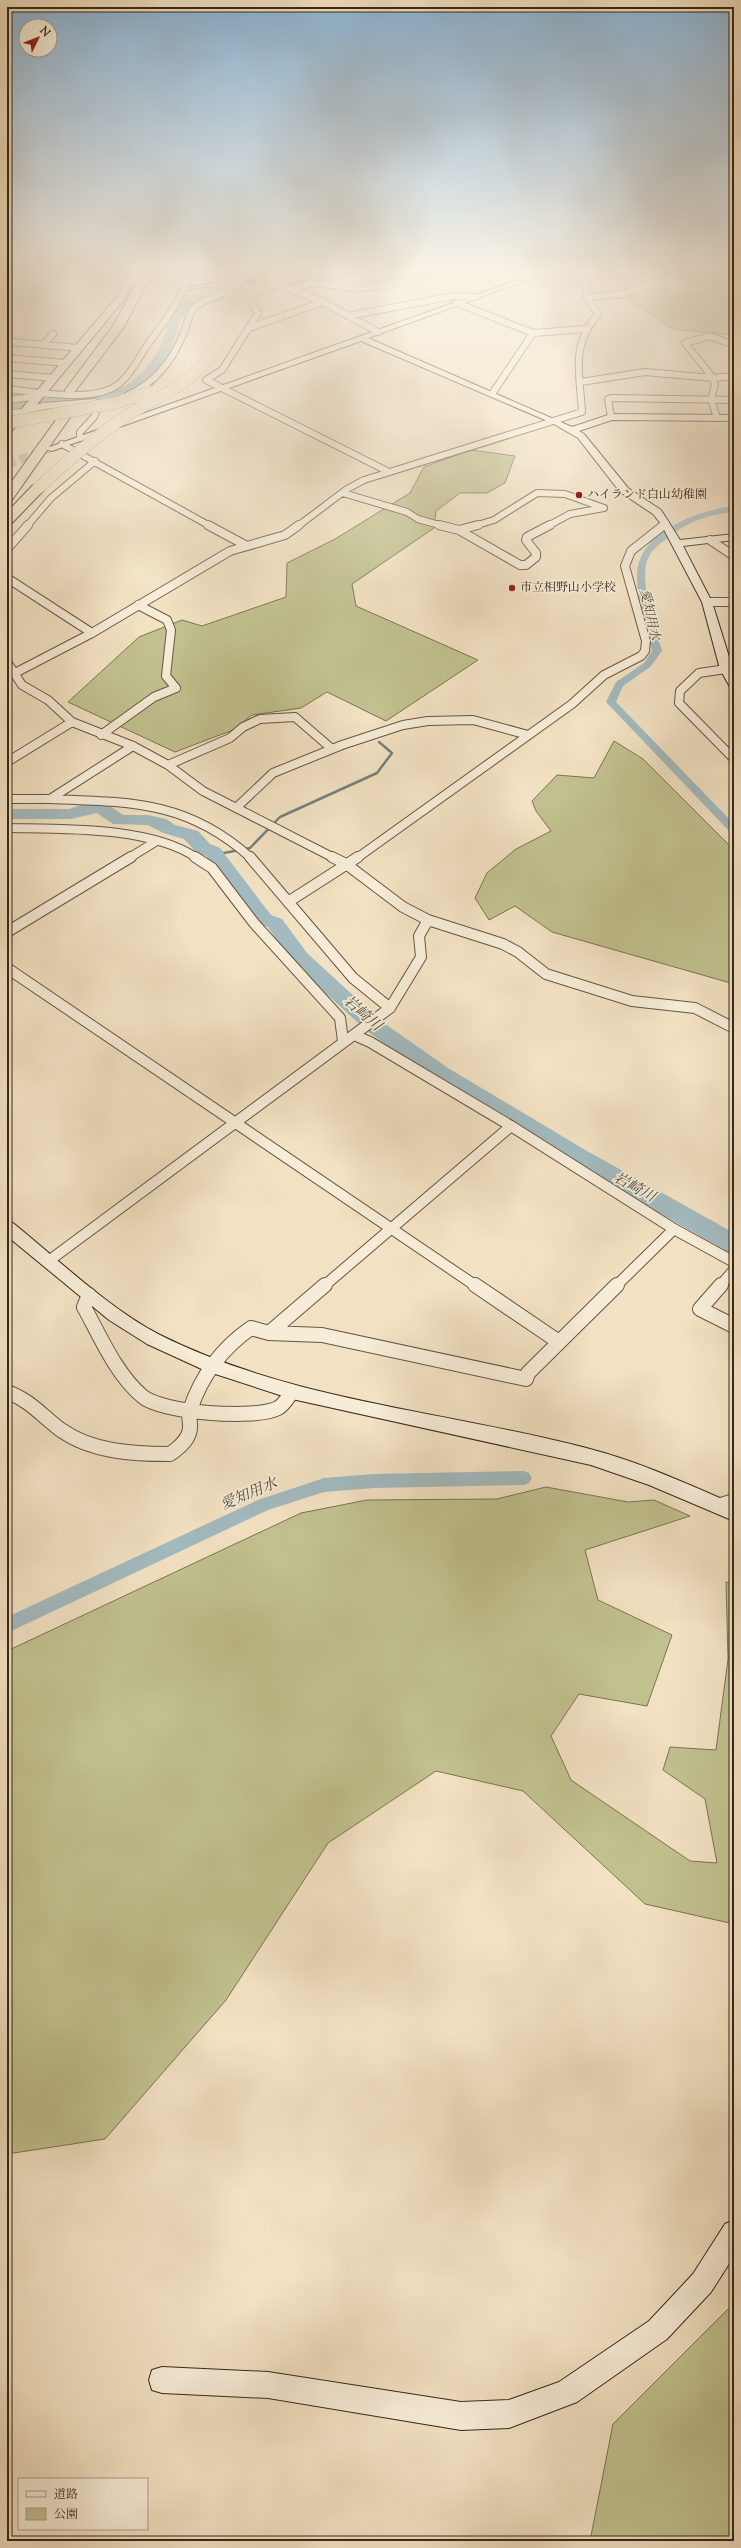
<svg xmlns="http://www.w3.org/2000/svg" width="741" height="2548" font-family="'Sorts Mill Goudy','Noto Serif JP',serif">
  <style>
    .green { fill: #c1c18f; stroke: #7b7454 }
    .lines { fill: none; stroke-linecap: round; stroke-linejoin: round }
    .stream-far2 { stroke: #76807d; stroke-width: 2 }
    .stream-far1 { stroke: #76807d; stroke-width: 2.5 }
    .stream { stroke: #76807d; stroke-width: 3.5 }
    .canal { fill: #a2babf; fill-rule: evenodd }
    .river { fill: #a2babf; fill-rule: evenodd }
    .secondary-tunnel { stroke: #ccbca0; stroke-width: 9; stroke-dasharray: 9 4.5; stroke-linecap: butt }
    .street-far3-casing { stroke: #645644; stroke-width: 8 }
    .street-far2-casing { stroke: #645644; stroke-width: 10 }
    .street-far1-casing { stroke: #645644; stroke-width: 12 }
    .street-casing { stroke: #645644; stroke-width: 16 }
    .secondary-casing { stroke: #35281a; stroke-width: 2 }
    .highway-casing { stroke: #35281a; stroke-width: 2 }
    .street-far3 { stroke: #f7ecd7; stroke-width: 6 }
    .street-far2 { stroke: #f7ecd7; stroke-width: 8 }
    .street-far1 { stroke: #f7ecd7; stroke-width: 10 }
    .street { stroke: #f7ecd7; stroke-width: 14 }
    .secondary { fill: #f7ecd7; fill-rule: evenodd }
    .highway { fill: #f2e1c2; fill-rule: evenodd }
    .highway-bridge-casing { stroke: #35281a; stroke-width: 12; stroke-linecap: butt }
    .highway-bridge { stroke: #f2e1c2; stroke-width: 12 }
    .poi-dot { fill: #8f2418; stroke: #f7ecd7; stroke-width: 1.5 }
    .labels { text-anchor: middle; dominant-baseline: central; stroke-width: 3.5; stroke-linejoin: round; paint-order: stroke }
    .far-poi-label { font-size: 12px; fill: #35281a; stroke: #f7ecd7; text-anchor: start }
    .far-water-label { font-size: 13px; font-style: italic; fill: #504c43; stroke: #f7ecd7 }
    .water-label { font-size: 15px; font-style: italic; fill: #504c43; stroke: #f7ecd7 }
  </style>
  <rect width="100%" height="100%" fill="#f2e1c2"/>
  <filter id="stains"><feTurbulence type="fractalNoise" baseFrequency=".005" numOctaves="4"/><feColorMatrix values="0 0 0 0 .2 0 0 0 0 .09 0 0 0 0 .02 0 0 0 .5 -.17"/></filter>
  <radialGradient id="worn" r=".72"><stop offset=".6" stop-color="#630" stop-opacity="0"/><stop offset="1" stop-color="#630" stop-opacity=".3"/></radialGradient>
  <path class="green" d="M 651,289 L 715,293 L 734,304 L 734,335 L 673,329 L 626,299 Z
    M 471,450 L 515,456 L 505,483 L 487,493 L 460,493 L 436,511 L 434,528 L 352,584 L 356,606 L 478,660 L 386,721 L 327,692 L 301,708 L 252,715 L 233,730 L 175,752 L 68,702 L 139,637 L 182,620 L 202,626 L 286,597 L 287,563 L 335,539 L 410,493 L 424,467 Z
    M 614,741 L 643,759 L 734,850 L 734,984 L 552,932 L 515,906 L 489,920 L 475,898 L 487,873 L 516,849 L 551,831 L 536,811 L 532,801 L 557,775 L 594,778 Z
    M 546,1487 L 628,1502 L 654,1500 L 690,1516 L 585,1550 L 598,1600 L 672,1635 L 647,1706 L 579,1694 L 551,1736 L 571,1780 L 690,1861 L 717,1863 L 705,1799 L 663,1770 L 670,1747 L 716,1750 L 728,1659 L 726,1582 L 734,1583 L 734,1924 L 645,1904 L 523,1791 L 436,1771 L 328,1843 L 226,2000 L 105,2139 L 7,2154 L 7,1651 L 301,1513 L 367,1500 L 497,1499 Z
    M 734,2303 L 734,2541 L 590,2541 L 613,2424 Z"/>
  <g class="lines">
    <path class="stream-far2" d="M 283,285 L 387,268
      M 203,304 L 227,298
      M 148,389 L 163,372"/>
    <path class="stream-far1" d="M 213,852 L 224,853 L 250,848 L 280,817 L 377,773 L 392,753 L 379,742"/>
    <path class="stream" d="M 732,1243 L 734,1243"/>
    <path class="canal" d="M 734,506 L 734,512 C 710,514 691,520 672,535 C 665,540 656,546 651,553 C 635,575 656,627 662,651 L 650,667 L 623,686 L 616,702 L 734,824 L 734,833 L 730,832 L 606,702 L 616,682 L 644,663 L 652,651 C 647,626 637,601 637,576 C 637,532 699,510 734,506 Z
      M 524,1471 L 529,1473 L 532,1478 L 529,1483 L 524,1485 L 374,1488 L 324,1492 L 268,1510 L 7,1633 L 7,1617 L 258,1500 L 324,1478 L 374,1474 Z"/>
    <path class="river" d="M 330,268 L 356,268 L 350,271 C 308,278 227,281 194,305 C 174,319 179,338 166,357 C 159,369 150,381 138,389 C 113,405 39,406 7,409 L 7,401 C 36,398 104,397 127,385 C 140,377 152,362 159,349 C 170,329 164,315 186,300 C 219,278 291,273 330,268 Z
      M 87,803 L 107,804 L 123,815 L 148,815 L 166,819 L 175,825 L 198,831 L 210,844 L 220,848 L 271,915 L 282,919 L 307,953 L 381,1021 L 448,1068 L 587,1151 L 734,1233 L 734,1257 L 726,1254 L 723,1249 L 571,1163 L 432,1078 L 367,1031 L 293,963 L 268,927 L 257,923 L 206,856 L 196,852 L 184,839 L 163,833 L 148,825 L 113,824 L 97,813 L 71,819 L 7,819 L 7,809 L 69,809 Z"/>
    <path class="secondary-tunnel" d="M 7,464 L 49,449"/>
    <g class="street-far3-casing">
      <path id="street-far3" d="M 613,268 L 656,282
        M 724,268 L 734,273
        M 268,275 L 275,283 L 273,287 L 252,295 L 250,301 L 258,313 L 222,370 L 206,380 L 389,472
        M 275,283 L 323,302 L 378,332
        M 292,290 L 313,283 L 354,288 L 385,286 L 452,268
        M 587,297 L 624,294 L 656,282 L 710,268
        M 457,303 L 533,333 L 585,329
        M 347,316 L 454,296 L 476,297
        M 249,328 L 323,302
        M 43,345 L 53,334
        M 734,345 L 710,336 L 685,343 L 713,378 L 734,376
        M 7,348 L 12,342 L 78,348
        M 7,358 L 66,363
        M 7,374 L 54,378
        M 581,382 L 645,372 L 713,378 L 715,385 L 711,399 L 717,418
        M 7,389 C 36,392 96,404 120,383 C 132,373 139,357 148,344 C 166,320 183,297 192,268
        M 492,394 L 533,333
        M 128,395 C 155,383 173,360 184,332 C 187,326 188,315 193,309 C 206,295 248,286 267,281
        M 7,400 L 33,397
        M 27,410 L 44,406 L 95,402 L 98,408 L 94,417 L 80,432 L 80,438
        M 7,413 L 26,412
        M 611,417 L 608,399 L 611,398 L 734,400
        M 62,444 L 210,526
        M 343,493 L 407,512 L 418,519 L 443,526
        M 27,526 L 51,498 L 95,461
        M 298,526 L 347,489 L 364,480 L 582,412 C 580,373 570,346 598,314 L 587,297 L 585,280 L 569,268
        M 474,526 L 494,520 L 537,493 L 565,494 L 604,508
        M 548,526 L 570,514 L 604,508
        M 663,526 L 666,523"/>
    </g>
    <g class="street-far2-casing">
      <path id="street-far2" d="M 208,525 L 245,545
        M 439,525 L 459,530 L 520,565 L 526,565 L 536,557 L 536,553 L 526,540 L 527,537 L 550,525
        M 459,530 L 478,525
        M 710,540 L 734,556
        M 7,549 L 28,525
        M 7,578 L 92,633
        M 707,602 L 734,602
        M 7,662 L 22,685 L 48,700 L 72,722 L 133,746 L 168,765 L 203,791 L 334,858
        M 726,669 L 699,673 L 680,691 L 679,703 L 734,759
        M 15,673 L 92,633 L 230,551 L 285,535 L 299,525
        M 101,735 L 154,697 L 176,688 L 166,676 L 171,630 L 167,620 L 138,605
        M 7,762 L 72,722
        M 168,765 L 230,738 L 243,727 L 260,719 L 295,717 L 332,749
        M 7,799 L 50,799 L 133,746
        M 50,799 C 131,802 188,801 251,858
        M 236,808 L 273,773 L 342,745 L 403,725 L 428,721 L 473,720 L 528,735
        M 7,828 C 62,829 150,826 197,858
        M 129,858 L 155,842
        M 357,858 L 572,704 L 604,675 L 641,656 L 645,651 L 646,641 L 625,566 L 631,551 L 664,525"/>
    </g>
    <g class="street-far1-casing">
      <path id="street-far1" d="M 195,857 L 212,868 L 254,923 L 340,1018 L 343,1041
        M 250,857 L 353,978 L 390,1008
        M 332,857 L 346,864 L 403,907 L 428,920 L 503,944 L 518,952 L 546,974 L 632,1001 L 695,1008 L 734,1028
        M 288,902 L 358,857
        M 7,932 L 131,857
        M 7,968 L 476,1286
        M 354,1035 L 370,1042 L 511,1126 L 674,1229 L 734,1262
        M 50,1260 L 390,1008 L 421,957 L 419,936 L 428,920
        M 324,1286 L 511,1126
        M 616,1286 L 674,1229
        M 720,1286 L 734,1270"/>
    </g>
    <g class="street-casing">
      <path id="street" d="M 475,1285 L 559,1342
        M 721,1285 L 700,1309 L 734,1326
        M 89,1295 L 84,1307 C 100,1336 116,1374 142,1396 C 161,1413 256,1420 278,1408 C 284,1405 288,1397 292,1392
        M 269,1333 L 325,1285
        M 7,1392 C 30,1400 42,1416 61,1430 C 92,1452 133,1454 170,1454 C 180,1447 191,1438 190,1425 C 190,1420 188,1415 190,1410 C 201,1377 222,1348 251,1328 L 269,1333 L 322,1335 L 526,1379 L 528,1373 L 617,1285
        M 718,1506 L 734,1501"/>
    </g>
    <g class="secondary-casing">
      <path id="secondary" d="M 133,268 L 141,268 L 123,301 L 29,414 L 7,435 L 7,426 L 116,298 Z
        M 304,268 L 320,268 L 183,291 L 179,289 Z
        M 551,268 L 561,268 L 368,338 L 572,427 L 611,414 L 734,415 L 734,421 L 612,420 L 579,431 L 584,434 L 628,488 L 661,510 L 680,540 L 734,534 L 734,540 L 683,546 L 712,602 L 734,673 L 734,689 L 730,687 L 720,669 L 702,602 L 661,524 L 653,514 L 620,492 L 578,438 L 552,423 L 361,341 L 52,451 L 44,449 Z
        M 7,1221 L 13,1223 C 59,1260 108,1308 160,1335 C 294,1402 447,1411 590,1449 C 640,1462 687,1484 734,1504 L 734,1521 L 649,1485 L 591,1465 L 292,1399 L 206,1371 L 147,1344 L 109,1320 L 7,1236 Z
        M 734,2220 L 734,2256 L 711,2292 L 667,2339 L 577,2402 L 509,2428 L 461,2430 L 268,2398 L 162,2393 L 152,2390 L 149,2380 L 152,2370 L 162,2367 L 268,2372 L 461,2402 L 509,2400 L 559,2382 L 649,2321 L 693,2274 L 725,2224 Z"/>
    </g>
    <g class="highway-casing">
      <path id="highway" d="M 145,268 L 155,268 L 124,327 L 73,394 L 65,394 L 65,390 L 113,326 Z
        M 65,412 L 71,416 L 12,500 L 7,501 L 7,488 L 61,413 Z
        M 38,484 L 44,488 L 43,491 L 12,523 L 7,524 L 7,512 L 33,485 Z"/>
    </g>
    <use href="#street-far3" class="street-far3"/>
    <use href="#street-far2" class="street-far2"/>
    <use href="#street-far1" class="street-far1"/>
    <use href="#street" class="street"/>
    <use href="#secondary" class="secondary"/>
    <use href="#highway" class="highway"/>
    <g class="highway-bridge-casing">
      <path id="highway-bridge" d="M 224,310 L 236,287 L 242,268
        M 7,423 L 115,403 L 150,392
        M 38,488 C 65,463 92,439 123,418 C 148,401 178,391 199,369 C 233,333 236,293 284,268"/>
    </g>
    <use href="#highway-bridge" class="highway-bridge"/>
  </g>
  <linearGradient id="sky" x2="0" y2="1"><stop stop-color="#8cb6d8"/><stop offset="0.43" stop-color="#f9f2e4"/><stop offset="1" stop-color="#f9f2e4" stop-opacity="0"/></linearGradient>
  <rect width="741" height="624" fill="url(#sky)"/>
  <g class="poi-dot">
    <circle cx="579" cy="495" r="4"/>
    <circle cx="512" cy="588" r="4"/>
  </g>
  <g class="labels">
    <g class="far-poi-label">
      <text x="587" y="495">ハイランド白山幼稚園</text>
      <text x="520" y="588">市立相野山小学校</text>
    </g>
    <g class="far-water-label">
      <text transform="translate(649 615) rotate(77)">愛知用水</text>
    </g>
    <g class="water-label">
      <text transform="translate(362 1014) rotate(41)">岩崎川</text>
      <text transform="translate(634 1188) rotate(29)">岩崎川</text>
      <text transform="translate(249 1495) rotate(-23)">愛知用水</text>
    </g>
  </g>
  <rect width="741" height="2548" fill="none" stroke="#f2e1c2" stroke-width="24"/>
  <rect x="8" y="8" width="725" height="2532" fill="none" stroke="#35281a" stroke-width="2"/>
  <rect x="12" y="12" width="717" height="2524" fill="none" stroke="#35281a"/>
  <rect x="18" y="2478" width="130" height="52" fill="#f7ecd7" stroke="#a99e8b"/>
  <rect x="26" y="2491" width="20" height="6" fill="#f7ecd7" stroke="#a99e8b"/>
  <text x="54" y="2498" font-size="12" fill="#35281a">道路</text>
  <rect x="26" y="2508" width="20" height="12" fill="#c1c18f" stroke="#a99e8b"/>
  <text x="54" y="2518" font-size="12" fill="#35281a">公園</text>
  <g transform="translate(38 38) rotate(47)"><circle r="19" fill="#f7ecd7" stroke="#a99e8b"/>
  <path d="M0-3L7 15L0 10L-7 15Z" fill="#8f2418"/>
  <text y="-6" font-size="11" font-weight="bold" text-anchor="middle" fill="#35281a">N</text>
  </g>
  <rect width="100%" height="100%" filter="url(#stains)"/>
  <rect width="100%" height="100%" fill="url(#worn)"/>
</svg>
